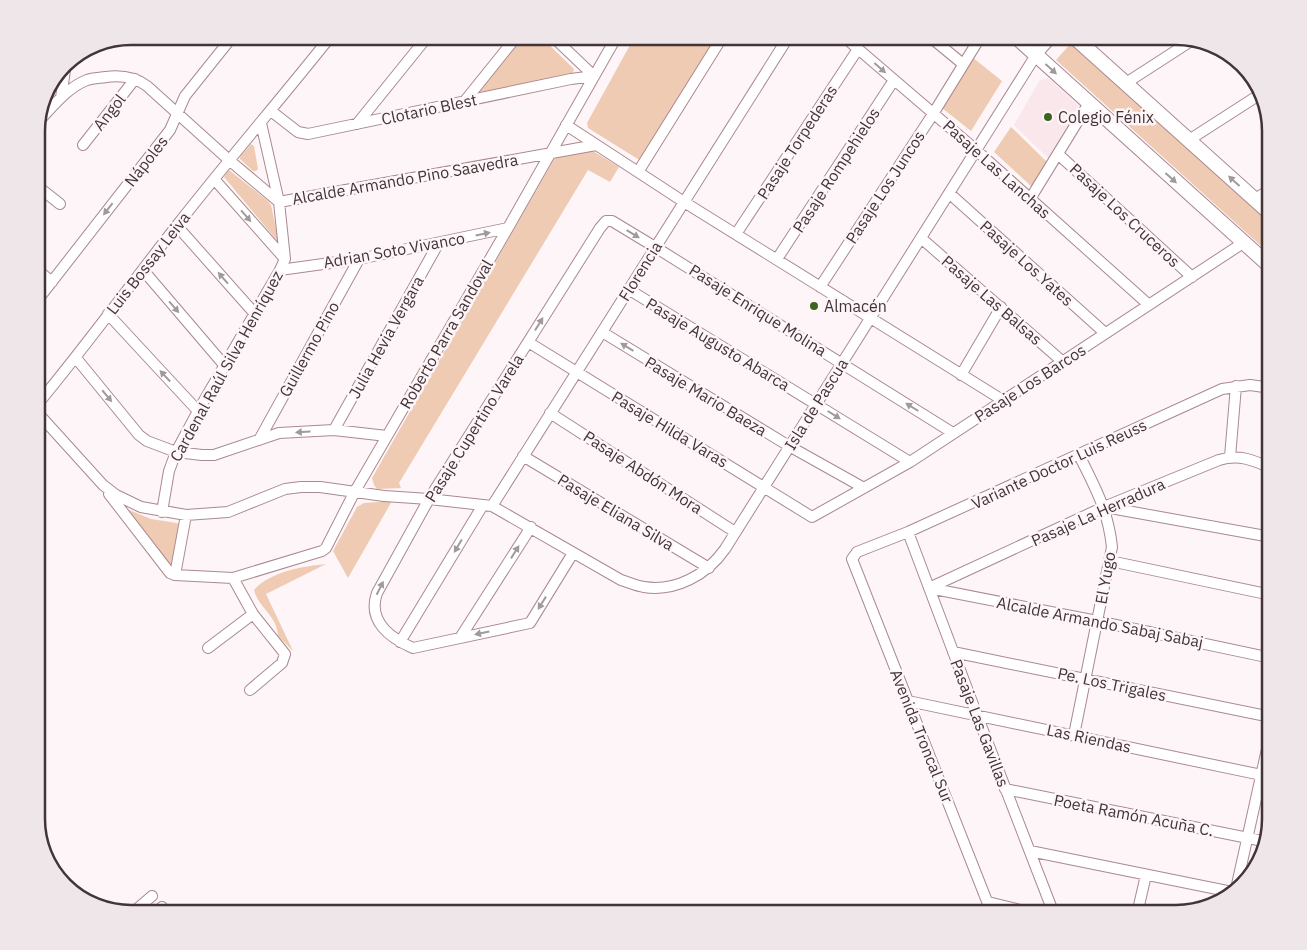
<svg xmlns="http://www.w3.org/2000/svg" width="1307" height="950" font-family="'IBM Plex Sans',sans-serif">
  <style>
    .built { fill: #fae7eb }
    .green { fill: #f0cbb3 }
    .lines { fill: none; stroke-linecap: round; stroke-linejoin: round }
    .street-casing { stroke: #aa8990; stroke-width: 12 }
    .secondary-casing { stroke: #aa8990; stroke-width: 16 }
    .street { stroke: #fff; stroke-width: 10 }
    .secondary { stroke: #fff; stroke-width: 14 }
    .oneway { fill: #a09a9b }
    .poi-dot { fill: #3e651f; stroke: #fdf5f7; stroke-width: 2 }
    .labels { text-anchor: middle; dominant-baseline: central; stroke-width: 5; stroke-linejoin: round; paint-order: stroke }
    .street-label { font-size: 16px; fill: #423437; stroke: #fdf5f7 }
    .poi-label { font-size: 16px; fill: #423437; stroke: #fdf5f7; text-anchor: start }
    .rim { fill: none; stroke: #423437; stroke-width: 2.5 }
  </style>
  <rect width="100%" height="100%" fill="#fdf5f7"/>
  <path class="built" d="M 1048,78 L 1081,108 L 1050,160 L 1014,125 L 1040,80 Z"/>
  <path class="green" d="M 522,36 L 540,36 L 574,69 L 572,75 L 478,94 L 478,89 Z
    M 635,36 L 719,36 L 641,161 L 588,128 L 587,123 Z
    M 1072,42 L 1181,139 L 1271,224 L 1271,255 L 1056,60 Z
    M 972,57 L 1002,81 L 971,131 L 942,108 Z
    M 1011,127 L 1047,162 L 1032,187 L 994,152 Z
    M 251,144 L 254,146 L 258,169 L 256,171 L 253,171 L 240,159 L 240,157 Z
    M 588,148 L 619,167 L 610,182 L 588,170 L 399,483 L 401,488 L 377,489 L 374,485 L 372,478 L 556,156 Z
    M 229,170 L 268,201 L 271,205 L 279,243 L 224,177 Z
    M 392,501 L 348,578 L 333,551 L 357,507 L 364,503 Z
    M 122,507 L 151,519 L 177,523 L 179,526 L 175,568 L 169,567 Z
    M 326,564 L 266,594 L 293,651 L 278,636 C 277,615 259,609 254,590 C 269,572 304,566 326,564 Z"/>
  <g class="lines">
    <g class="street-casing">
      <path id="street" d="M 552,36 L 594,76
        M 843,36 L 976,150 L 1149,305
        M 929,36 L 963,64
        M 1126,83 L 1191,41
        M 61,98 L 66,63
        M 464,102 L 517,36
        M 271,111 L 298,132 L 308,134 L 571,79 L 594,76
        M 36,124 C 51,109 66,88 87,80 C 93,78 100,78 106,77 C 122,75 135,77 147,86 L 229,160 L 279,202 L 596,145
        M 357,124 L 428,36
        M 566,125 L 684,202 L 1004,401
        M 1189,140 L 1262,93
        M 83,145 L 135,79
        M 1058,154 L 1192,277
        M 638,172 L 723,36
        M 214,179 L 285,259
        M 36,185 L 60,204
        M 949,193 L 1105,333
        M 1030,199 L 1089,103
        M 1255,199 L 1271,189
        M 177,226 L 255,314
        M 736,234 L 858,49
        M 921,238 L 1063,362
        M 777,259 L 894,80
        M 36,269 L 52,282
        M 143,270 L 225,366
        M 280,270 L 359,259 L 508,228
        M 820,287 L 933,114 L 981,36
        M 628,289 L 910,462
        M 36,302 L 170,130 L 185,96 L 233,36
        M 108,314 L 198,411
        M 602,332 L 789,446 L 864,488
        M 528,342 L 812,517 L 910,462 L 1243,243
        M 76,358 L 139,435 L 147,441 L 176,452 L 202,455 L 214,455 L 279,433 L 334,430 L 387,436
        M 961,375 L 1001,307
        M 36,406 C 86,346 131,284 178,224 C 228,160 281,99 331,36
        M 36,411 L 103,485 L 116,495 L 141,507 L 186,515 L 228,512 L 285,489 L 301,487 L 320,487 L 384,496 L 429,499 L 492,506 L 621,580 C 628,582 636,586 644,587 C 675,592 707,575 725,549 L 1036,55 L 1053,36
        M 550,413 L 735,532
        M 334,430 L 438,244
        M 259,440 L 359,259
        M 523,456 L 709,568
        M 1230,457 L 1236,386
        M 109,494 L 170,573 L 175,575 L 233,578 L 322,551 L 326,548 L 354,493 L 508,228 L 617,36
        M 492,506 L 789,36
        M 1105,507 L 1271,537
        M 162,512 L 169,471 L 176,452 L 198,411 L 280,270 L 285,259 L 279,202 L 261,123
        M 908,532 L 977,715 L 1054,914
        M 573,553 L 530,623 L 413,648 C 390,638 367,621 377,593 L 429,499 L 600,228 L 606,221 L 612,221 L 655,247 L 953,433
        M 1110,561 L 1271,595
        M 175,575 L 186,515
        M 233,578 L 253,614 L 285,654 L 282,663 L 250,690
        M 929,588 L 1104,507 L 1219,460 C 1239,454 1253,460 1271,468
        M 929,588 L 1097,621 L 1271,658
        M 460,638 L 531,527
        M 400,642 L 483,505
        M 208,648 L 253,614
        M 953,652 L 1271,717
        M 908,701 L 1271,777
        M 1074,735 L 1112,547 C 1108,510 1095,487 1079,455
        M 1005,789 L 1263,841
        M 1030,851 L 1232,892
        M 1236,889 L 1271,731
        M 988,902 L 1036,914
        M 131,914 L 152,896
        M 154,914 L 162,907
        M 992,914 L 852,559 L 857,552 L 908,532 L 1222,389 L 1250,385 L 1271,388
        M 1137,914 L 1146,875"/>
    </g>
    <g class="secondary-casing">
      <path id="secondary" d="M 1015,36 L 1271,267
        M 1073,36 L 1271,214"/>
    </g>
    <use href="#street" class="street"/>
    <use href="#secondary" class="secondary"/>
  </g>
  <defs><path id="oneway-solid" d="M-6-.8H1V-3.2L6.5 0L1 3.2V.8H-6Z" transform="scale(1.25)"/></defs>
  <g class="oneway">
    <use href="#oneway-solid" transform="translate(880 68) rotate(41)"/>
    <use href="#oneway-solid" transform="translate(1051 69) rotate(42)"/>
    <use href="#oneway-solid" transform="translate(1171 178) rotate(42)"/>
    <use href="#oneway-solid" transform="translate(1234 181) rotate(-138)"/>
    <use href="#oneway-solid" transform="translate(108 209) rotate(128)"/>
    <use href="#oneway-solid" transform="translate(246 216) rotate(49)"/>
    <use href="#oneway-solid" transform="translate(483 234) rotate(-12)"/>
    <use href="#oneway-solid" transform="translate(633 234) rotate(31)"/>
    <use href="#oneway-solid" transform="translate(223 278) rotate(-131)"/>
    <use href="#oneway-solid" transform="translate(174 307) rotate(49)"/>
    <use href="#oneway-solid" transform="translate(539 324) rotate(-58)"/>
    <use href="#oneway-solid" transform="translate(627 347) rotate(-149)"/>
    <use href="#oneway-solid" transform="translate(165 376) rotate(-133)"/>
    <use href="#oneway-solid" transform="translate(107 396) rotate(50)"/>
    <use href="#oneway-solid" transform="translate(912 407) rotate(-148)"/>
    <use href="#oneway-solid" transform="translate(834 415) rotate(32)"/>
    <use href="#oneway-solid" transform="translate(303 432) rotate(177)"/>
    <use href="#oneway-solid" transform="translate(458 546) rotate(121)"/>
    <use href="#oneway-solid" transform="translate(515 552) rotate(-58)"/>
    <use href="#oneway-solid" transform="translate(380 588) rotate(-63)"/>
    <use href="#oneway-solid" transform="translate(542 603) rotate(122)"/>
    <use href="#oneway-solid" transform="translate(482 633) rotate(168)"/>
  </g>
  <g class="poi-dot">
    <circle cx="1048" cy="117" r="5"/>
    <circle cx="814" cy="306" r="5"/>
  </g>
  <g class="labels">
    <g class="street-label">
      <text transform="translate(429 109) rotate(-12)">Clotario Blest</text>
      <text transform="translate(109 112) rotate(-52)">Angol</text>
      <text transform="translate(797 142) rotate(-57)">Pasaje Torpederas</text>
      <text transform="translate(146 161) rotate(-52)">Nápoles</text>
      <text transform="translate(997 169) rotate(42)">Pasaje Las Lanchas</text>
      <text transform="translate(836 170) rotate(-57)">Pasaje Rompehielos</text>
      <text transform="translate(405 179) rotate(-10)">Alcalde Armando Pino Saavedra</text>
      <text transform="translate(885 187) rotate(-57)">Pasaje Los Juncos</text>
      <text transform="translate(1125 215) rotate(43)">Pasaje Los Cruceros</text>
      <text transform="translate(394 250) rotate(-10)">Adrian Soto Vivanco</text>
      <text transform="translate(148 263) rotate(-52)">Luis Bossay Leiva</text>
      <text transform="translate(1027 263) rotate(42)">Pasaje Los Yates</text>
      <text transform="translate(640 271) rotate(-58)">Florencia</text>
      <text transform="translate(992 300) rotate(41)">Pasaje Las Balsas</text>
      <text transform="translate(758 310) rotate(32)">Pasaje Enrique Molina</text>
      <text transform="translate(446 334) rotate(-60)">Roberto Parra Sandoval</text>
      <text transform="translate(386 337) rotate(-61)">Julia Hevia Vergara</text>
      <text transform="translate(718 344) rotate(31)">Pasaje Augusto Abarca</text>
      <text transform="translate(309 349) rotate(-61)">Guillermo Pino</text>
      <text transform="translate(226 366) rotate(-61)">Cardenal Raúl Silva Henríquez</text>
      <text transform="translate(1030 383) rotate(-33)">Pasaje Los Barcos</text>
      <text transform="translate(706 396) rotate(31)">Pasaje Mario Baeza</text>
      <text transform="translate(816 404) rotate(-58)">Isla de Pascua</text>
      <text transform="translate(474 428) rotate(-58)">Pasaje Cupertino Varela</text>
      <text transform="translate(670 429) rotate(31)">Pasaje Hilda Varas</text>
      <text transform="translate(1059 464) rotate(-25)">Variante Doctor Luis Reuss</text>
      <text transform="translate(643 472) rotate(33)">Pasaje Abdón Mora</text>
      <text transform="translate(616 512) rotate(31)">Pasaje Eliana Silva</text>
      <text transform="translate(1098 512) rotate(-24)">Pasaje La Herradura</text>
      <text transform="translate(1105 578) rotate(-80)">El Yugo</text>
      <text transform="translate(1100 622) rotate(11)">Alcalde Armando Sabaj Sabaj</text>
      <text transform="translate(1112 684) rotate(12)">Pe. Los Trigales</text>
      <text transform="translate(980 723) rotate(69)">Pasaje Las Gavillas</text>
      <text transform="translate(922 736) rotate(68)">Avenida Troncal Sur</text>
      <text transform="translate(1089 738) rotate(12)">Las Riendas</text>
      <text transform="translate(1134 815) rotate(11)">Poeta Ramón Acuña C.</text>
    </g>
    <g class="poi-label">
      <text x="1058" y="117">Colegio Fénix</text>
      <text x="824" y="306">Almacén</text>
    </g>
  </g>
  <path d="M0 0H1307V950H0ZM131 45H1176A86 86 0 0 1 1262 131V819A86 86 0 0 1 1176 905H131A86 86 0 0 1 45 819V131A86 86 0 0 1 131 45Z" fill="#eee6e8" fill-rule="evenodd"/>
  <path class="rim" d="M131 45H1176A86 86 0 0 1 1262 131V819A86 86 0 0 1 1176 905H131A86 86 0 0 1 45 819V131A86 86 0 0 1 131 45Z"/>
</svg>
